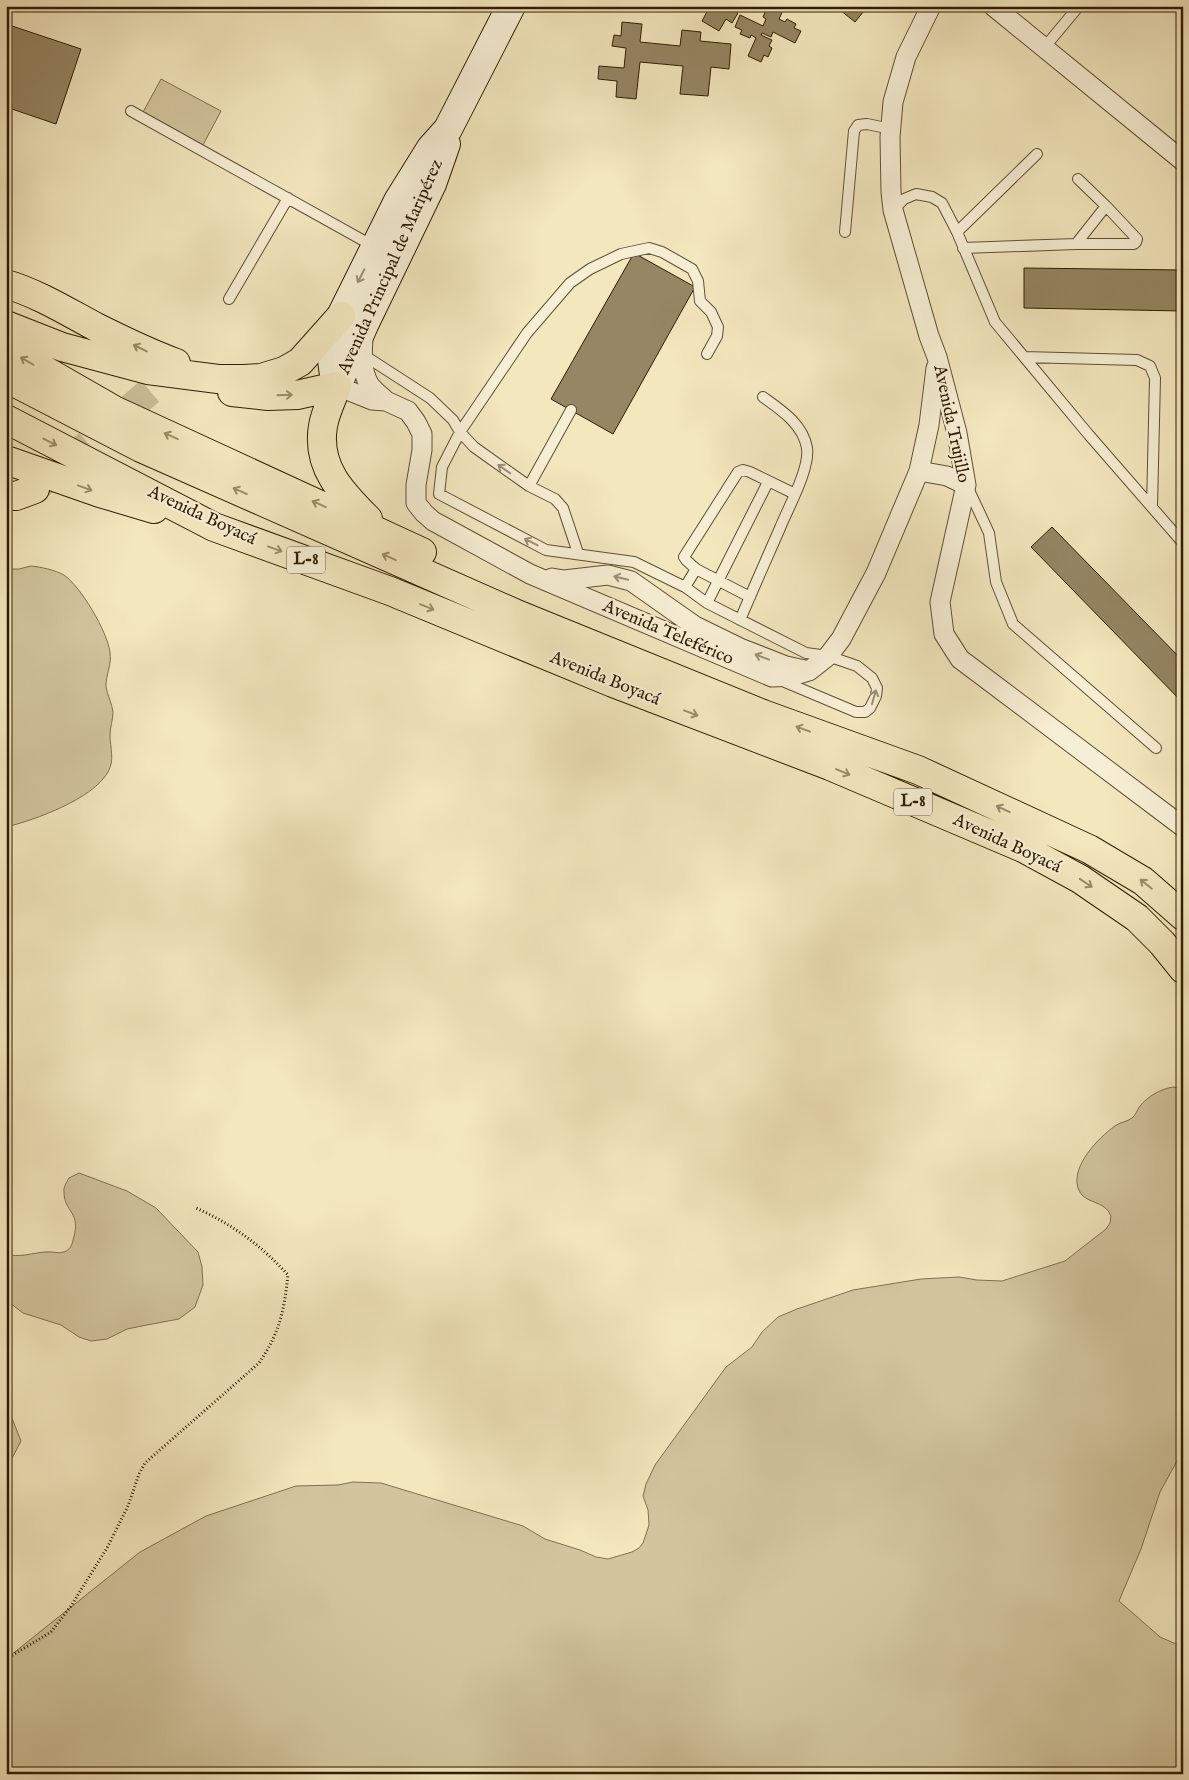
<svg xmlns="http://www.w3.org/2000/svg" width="1189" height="1780" font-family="'IM FELL English',serif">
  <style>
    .green { fill: #d2c59e; stroke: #807150 }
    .building { fill: #958664; stroke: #2f1d03 }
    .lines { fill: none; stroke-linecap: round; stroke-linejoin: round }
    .highway-tunnel { stroke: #ccbf99; stroke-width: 28; stroke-dasharray: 28 14; stroke-linecap: butt }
    .lane-casing { stroke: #605032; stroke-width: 12 }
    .street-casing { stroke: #605032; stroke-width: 21 }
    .secondary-casing { stroke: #2f1d03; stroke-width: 30 }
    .highway-casing { stroke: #2f1d03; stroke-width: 30 }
    .path { stroke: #2f1d03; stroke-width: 3; stroke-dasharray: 1 2.5; stroke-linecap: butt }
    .lane { stroke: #f7efd5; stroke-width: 10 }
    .street { stroke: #f7efd5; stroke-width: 19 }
    .secondary { stroke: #f7efd5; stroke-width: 28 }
    .highway { stroke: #f3e7be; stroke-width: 28 }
    .oneway { stroke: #9d9076 }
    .oneway2 { stroke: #9b8c6a }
    .labels { text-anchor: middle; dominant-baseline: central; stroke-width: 4.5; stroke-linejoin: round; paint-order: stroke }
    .shield { fill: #f7efd5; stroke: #6b5c42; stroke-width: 1 }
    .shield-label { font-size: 16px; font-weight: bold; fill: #2f1d03 }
    .street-label { font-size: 18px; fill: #2f1d03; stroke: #f7efd5 }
  </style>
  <rect width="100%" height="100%" fill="#f3e7be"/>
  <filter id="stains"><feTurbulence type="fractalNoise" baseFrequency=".004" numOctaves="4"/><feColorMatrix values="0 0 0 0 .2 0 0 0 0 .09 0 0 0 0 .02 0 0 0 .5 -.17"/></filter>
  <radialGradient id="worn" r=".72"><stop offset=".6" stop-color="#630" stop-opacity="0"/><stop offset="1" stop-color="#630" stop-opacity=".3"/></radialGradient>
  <path class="green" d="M 161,79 L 221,111 L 203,145 L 142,114 Z
    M 31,566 C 41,567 55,570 64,575 C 81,587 107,631 110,652 C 112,664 106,674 106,686 C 107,695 112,703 113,712 C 113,720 110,727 110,735 C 110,748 115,760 108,772 C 93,799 35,820 6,827 L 6,569 L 19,569 Z
    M 1173,1087 L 1183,1089 L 1183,1450 L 1160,1492 L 1141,1549 L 1119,1601 L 1160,1637 L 1183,1647 L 1183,1774 L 6,1774 L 6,1659 L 140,1552 L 206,1516 L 296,1486 L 338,1485 L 353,1482 L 381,1483 L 523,1526 L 545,1539 L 580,1550 L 596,1557 L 608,1559 L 632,1552 L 639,1548 L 643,1543 L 649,1525 L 648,1510 L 643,1496 L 646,1484 L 655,1465 L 726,1367 L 752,1347 L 762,1332 L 778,1317 L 797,1309 L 853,1290 L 921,1279 L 959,1277 L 977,1280 L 1002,1281 L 1065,1261 L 1106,1229 L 1110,1223 L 1111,1216 C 1105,1199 1083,1205 1078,1188 C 1071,1166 1098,1138 1115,1126 C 1120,1122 1127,1122 1132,1118 C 1136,1115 1137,1110 1140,1106 C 1148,1096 1161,1089 1173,1087 Z
    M 79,1173 L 127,1191 L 156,1208 L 198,1252 L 202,1267 L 203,1285 L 195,1307 L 179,1319 L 147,1325 L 127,1329 L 107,1339 L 91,1341 L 79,1337 L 61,1325 L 23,1313 L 6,1300 L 6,1254 C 19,1258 32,1253 45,1252 C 52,1251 58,1254 64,1252 C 70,1250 72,1245 73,1240 C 82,1211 64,1213 64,1192 C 63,1187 67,1182 69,1178 Z
    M 6,1403 L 21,1441 L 9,1464 L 6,1473 Z"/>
  <path class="building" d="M 710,6 L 727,6 L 738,13 L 732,23 L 726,19 L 719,31 L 702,21 Z
    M 764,6 L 785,6 L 779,19 L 785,22 L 787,19 L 796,24 L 794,28 L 801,31 L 795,43 L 773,32 L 771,37 L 762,33 L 761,35 L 772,40 L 769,46 L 772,48 L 768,57 L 764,55 L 761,62 L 748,56 L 756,38 L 751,35 L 750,38 L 740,34 L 742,30 L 735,27 L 740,15 L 763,26 L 766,19 L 763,17 L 766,10 L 763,9 Z
    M 835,6 L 868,6 L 855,22 Z
    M 622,22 L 642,24 L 640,42 L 680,46 L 682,30 L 701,32 L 700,41 L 731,44 L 729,69 L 711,67 L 708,96 L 680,94 L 683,66 L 640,62 L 636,99 L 616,97 L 617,81 L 598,79 L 599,66 L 624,68 L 626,48 L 612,46 L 614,35 L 621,36 Z
    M 6,24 L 81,49 L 56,124 L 6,107 Z
    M 634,253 L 695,287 L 613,434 L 551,399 Z
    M 1024,268 L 1183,270 L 1183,311 L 1024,308 Z
    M 1052,527 L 1183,661 L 1183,703 L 1031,547 Z"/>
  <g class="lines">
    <path class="highway-tunnel" d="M 35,489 L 150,391"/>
    <g class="lane-casing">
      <path id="lane" d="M 1044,48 L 1079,6
        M 131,111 L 375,247
        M 1078,179 L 1106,206
        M 893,210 L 904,199 L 916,194 L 932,197 L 942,203 L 957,232 L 995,322 L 1089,435 L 1183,543
        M 845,232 L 854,131 L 858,125 L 867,124 L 891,129
        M 957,232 L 1037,154
        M 963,248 L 1076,244 L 1134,244 L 1136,242 L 1137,239 L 1106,206 L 1076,244
        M 229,299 L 288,198
        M 362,354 L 430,398 L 453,420 L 460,432 L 474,447 L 529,486 L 555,499 L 563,508 L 578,553
        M 707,354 L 717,336 L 718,327 L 711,312 L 700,301 L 698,281 L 692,269 L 662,252 L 649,248 L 621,254 L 590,269 L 570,283 L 527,333 L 460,432 L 442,467 L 439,494 L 546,550 L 634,562 L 685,587 L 707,603 L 806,653 L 828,656 L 857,666 L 872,678 L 877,688 L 876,696 L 870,708 L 865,712 L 856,712 L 780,680
        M 1024,357 L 1137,360 L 1150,366 L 1155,378 L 1152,507
        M 529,486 L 571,410
        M 968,488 L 989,533 L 996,582 L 1013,624 L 1156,748
        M 696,569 L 750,597
        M 685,587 L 696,569 L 686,560 L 684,557 L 738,472 L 743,470 L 750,472 L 795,494
        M 707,603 L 768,482
        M 740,620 C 753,589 767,558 780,528 C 788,508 810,469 807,448 C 803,424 781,410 763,397"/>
    </g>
    <g class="street-casing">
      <path id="street" d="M 931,6 L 906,57 L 893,102 L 890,137 L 891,192 L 893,210 L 929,336 L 937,357 L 957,433 L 966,485 L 940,602 L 944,634 L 960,659 L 1183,827
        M 993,6 L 1183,161
        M 363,338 C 362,353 361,370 369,384 C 373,390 381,396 386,401
        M 337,386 L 372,400 L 386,401 L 408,411 L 416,422 L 422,434 L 422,450 L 416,485 L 416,503 L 424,513 L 433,521 L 530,574 L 772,677 L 792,676 L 809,671 L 828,656 L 841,639 L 876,573 L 919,471 L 929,425 L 936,368
        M 919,471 L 947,476 L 966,485
        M 552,578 L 564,580 L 608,575 L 631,581 L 695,626 L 740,648 L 786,666 L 805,670"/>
    </g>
    <g class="secondary-casing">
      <path id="secondary" d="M 337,386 C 329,359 331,343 341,316 L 398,201 L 431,148 L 448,129 L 511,6
        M 337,386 L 364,325 L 432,184 L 446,144"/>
    </g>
    <g class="highway-casing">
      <path id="highway" d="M 6,284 C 39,294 66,311 96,327 C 122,340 149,353 176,363
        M 6,325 L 62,347 L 148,370 L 218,379 L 243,379 L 261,378 L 284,371 L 300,362 L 341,316
        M 6,348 L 114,410 L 422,552
        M 6,378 L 141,448 L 519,615 L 763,714 L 918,770 L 1089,849 L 1143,881 L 1183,916
        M 337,386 C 332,399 325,413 323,426 C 316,467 342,493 368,519
        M 232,392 L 268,396 L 297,395 L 337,386
        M 6,419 L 214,527 L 390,591 L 613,683 L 830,766 L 1023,848 L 1080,879 L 1137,918 L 1162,943 L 1183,969
        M 6,460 L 100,493 L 154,509
        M 6,495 L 16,496 L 35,489"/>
    </g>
    <path class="path" d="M 6,1659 L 51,1632 L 71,1606 L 107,1548 L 128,1506 L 139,1474 L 145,1463 L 259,1363 C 280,1332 284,1311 288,1275 C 262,1246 232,1224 196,1208"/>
    <use href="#lane" class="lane"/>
    <use href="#street" class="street"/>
    <use href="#secondary" class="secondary"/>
    <use href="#highway" class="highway"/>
  </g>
  <defs><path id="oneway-shaft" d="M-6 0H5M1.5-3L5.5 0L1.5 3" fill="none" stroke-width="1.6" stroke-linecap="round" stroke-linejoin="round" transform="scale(1.25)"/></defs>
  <g class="oneway">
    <use href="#oneway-shaft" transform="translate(361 276) rotate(117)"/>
    <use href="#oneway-shaft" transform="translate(504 469) rotate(-145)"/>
    <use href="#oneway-shaft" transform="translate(531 542) rotate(-153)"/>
    <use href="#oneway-shaft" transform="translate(621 578) rotate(-166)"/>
    <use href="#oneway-shaft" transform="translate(762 657) rotate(-159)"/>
    <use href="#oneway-shaft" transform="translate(874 697) rotate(-74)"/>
  </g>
  <g class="oneway2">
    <use href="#oneway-shaft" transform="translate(140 348) rotate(-154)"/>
    <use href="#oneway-shaft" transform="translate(27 361) rotate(-150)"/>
    <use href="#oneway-shaft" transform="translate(285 395) rotate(-2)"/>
    <use href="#oneway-shaft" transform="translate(171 436) rotate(-156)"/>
    <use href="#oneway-shaft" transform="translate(50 442) rotate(27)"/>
    <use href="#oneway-shaft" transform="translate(85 488) rotate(20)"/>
    <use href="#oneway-shaft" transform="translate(240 491) rotate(-156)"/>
    <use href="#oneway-shaft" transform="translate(319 504) rotate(-156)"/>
    <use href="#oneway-shaft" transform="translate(275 549) rotate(20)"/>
    <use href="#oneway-shaft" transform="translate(389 557) rotate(-156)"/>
    <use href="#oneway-shaft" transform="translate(427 607) rotate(22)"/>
    <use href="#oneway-shaft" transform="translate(691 713) rotate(21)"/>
    <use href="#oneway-shaft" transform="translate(803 729) rotate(-160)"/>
    <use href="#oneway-shaft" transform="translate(843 772) rotate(23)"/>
    <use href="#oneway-shaft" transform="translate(1003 809) rotate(-155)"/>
    <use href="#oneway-shaft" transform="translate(1086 883) rotate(34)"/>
    <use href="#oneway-shaft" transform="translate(1146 884) rotate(-141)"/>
  </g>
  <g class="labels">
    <g class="shield">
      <rect x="287" y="546.5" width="38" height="27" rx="4"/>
      <rect x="894" y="788.5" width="38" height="27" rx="4"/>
    </g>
    <g class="shield-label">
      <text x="306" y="560">L-8</text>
      <text x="913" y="802">L-8</text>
    </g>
    <g class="street-label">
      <text transform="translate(391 267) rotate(-66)">Avenida Principal de Maripérez</text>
      <text transform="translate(951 424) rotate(78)">Avenida Trujillo</text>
      <text transform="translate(202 516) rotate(25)">Avenida Boyacá</text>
      <text transform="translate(668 633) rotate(23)">Avenida Teleférico</text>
      <text transform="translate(605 679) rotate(22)">Avenida Boyacá</text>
      <text transform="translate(1007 844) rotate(25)">Avenida Boyacá</text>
    </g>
  </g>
  <rect width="1189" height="1780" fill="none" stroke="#f3e7be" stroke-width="25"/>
  <rect x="8" y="8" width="1174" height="1765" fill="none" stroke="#2f1d03" stroke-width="2.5"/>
  <rect x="12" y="12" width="1164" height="1755" fill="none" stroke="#2f1d03"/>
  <rect width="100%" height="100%" filter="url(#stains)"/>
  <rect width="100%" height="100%" fill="url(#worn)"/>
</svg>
